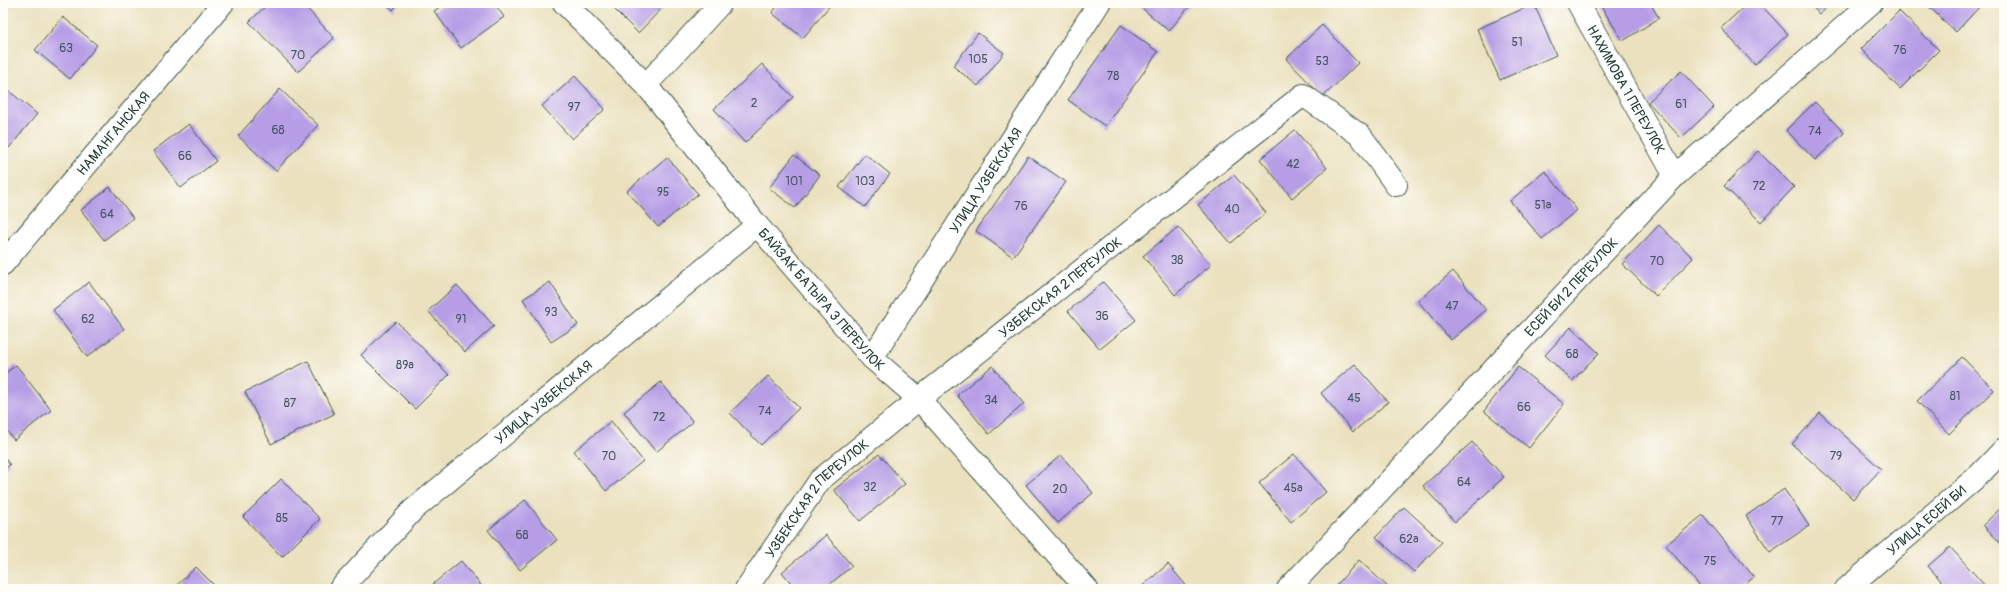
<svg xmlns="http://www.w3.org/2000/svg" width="2007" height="592" font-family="Pangolin,sans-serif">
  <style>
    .building { fill: #b69de6 }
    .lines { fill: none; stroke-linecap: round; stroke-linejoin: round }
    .minor-casing { stroke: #3e5649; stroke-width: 24 }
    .minor { stroke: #fff; stroke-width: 22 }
    .labels { text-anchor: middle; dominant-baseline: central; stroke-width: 3; stroke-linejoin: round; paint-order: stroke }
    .number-label { font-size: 12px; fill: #455560 }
    .street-label { font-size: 14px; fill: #1f3d34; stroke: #fdfcf7 }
  </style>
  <rect width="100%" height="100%" fill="#fdfcf7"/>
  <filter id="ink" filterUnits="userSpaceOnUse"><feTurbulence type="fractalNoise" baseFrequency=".025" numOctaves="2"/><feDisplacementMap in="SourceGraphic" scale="8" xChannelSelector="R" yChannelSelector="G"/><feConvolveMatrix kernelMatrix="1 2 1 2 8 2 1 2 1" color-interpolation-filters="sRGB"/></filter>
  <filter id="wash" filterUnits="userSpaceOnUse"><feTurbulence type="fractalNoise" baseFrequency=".012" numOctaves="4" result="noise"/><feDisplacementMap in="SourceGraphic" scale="16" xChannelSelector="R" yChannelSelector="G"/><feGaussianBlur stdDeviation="0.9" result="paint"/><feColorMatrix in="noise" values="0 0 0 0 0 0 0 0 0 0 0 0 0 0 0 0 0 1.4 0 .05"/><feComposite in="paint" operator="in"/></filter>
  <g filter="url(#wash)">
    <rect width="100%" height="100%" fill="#ebe1be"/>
    <g id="blocks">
      <path class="building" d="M 269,3 L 302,3 L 334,38 L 298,72 L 249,22 Z
        M 385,3 L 399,3 L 393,10 Z
        M 446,3 L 494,3 L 504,17 L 461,48 L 434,11 Z
        M 608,3 L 667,3 L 638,33 Z
        M 780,3 L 832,3 L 803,38 L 772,13 Z
        M 1136,3 L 1192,3 L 1169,31 Z
        M 1599,3 L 1650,3 L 1659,18 L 1623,41 Z
        M 1748,3 L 1759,3 L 1788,34 L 1755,65 L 1721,28 Z
        M 1809,3 L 1831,3 L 1819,14 Z
        M 1925,3 L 1983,3 L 1956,32 Z
        M 1534,4 L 1556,55 L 1500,80 L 1477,29 Z
        M 1899,11 L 1939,50 L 1900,89 L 1861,49 Z
        M 63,17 L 97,45 L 70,79 L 35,50 Z
        M 1121,25 L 1158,52 L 1105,126 L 1068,100 Z
        M 1322,25 L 1358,63 L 1323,97 L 1286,59 Z
        M 978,33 L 1004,53 L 978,86 L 953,66 Z
        M 762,64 L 793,97 L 745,143 L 714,109 Z
        M 1681,71 L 1714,107 L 1681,138 L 1648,102 Z
        M 575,76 L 605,109 L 572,139 L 542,106 Z
        M 3,86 L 37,114 L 9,148 L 3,142 Z
        M 280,89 L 318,125 L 276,171 L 238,136 Z
        M 1815,102 L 1844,133 L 1815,160 L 1786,130 Z
        M 189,124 L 216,161 L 181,188 L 153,151 Z
        M 1295,130 L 1327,168 L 1292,198 L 1260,159 Z
        M 1758,151 L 1794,187 L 1761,222 L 1724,186 Z
        M 865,154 L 890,174 L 865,207 L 839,187 Z
        M 794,155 L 820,175 L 795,208 L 769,188 Z
        M 1028,156 L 1066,182 L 1013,257 L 976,231 Z
        M 667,157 L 698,194 L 658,227 L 627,191 Z
        M 1545,171 L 1577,210 L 1542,239 L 1510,201 Z
        M 1234,175 L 1266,213 L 1231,243 L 1198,205 Z
        M 110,187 L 133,218 L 104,240 L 81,210 Z
        M 1659,225 L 1693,258 L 1656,296 L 1622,264 Z
        M 1178,227 L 1211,265 L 1175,295 L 1143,256 Z
        M 1453,271 L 1486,310 L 1451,340 L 1418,301 Z
        M 89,282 L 124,329 L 87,357 L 53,310 Z
        M 550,282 L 578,325 L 551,342 L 523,299 Z
        M 1103,282 L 1136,320 L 1100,349 L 1068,311 Z
        M 457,285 L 494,326 L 465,352 L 428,311 Z
        M 396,321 L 449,375 L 415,409 L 361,355 Z
        M 1571,327 L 1599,353 L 1572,381 L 1545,355 Z
        M 1962,357 L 1994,390 L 1949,434 L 1917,401 Z
        M 308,361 L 334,414 L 271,444 L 245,392 Z
        M 1355,364 L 1388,402 L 1353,432 L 1321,393 Z
        M 16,365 L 51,410 L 14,440 L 3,426 L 3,375 Z
        M 992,366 L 1024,404 L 989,434 L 957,395 Z
        M 1518,367 L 1564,404 L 1529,448 L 1484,411 Z
        M 768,376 L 799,408 L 761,445 L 730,413 Z
        M 661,382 L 693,422 L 656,452 L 624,412 Z
        M 1820,413 L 1881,469 L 1853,499 L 1792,444 Z
        M 611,421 L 643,461 L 606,491 L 574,451 Z
        M 1472,442 L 1504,477 L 1455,522 L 1423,486 Z
        M 879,454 L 905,484 L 860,521 L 834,490 Z
        M 1294,454 L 1326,492 L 1291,522 L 1259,483 Z
        M 1061,455 L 1093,493 L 1058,523 L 1026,485 Z
        M 3,456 L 10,465 L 3,470 Z
        M 281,479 L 320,519 L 282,557 L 243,517 Z
        M 1784,489 L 1809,526 L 1770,552 L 1746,516 Z
        M 525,500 L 557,540 L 520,570 L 488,530 Z
        M 2004,505 L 2004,547 L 1983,525 Z
        M 1404,507 L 1442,542 L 1414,572 L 1376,537 Z
        M 1703,515 L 1754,577 L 1740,589 L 1702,589 L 1666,545 Z
        M 826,535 L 852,566 L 824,589 L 796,589 L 782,572 Z
        M 1950,547 L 1988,589 L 1948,589 L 1928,566 Z
        M 1359,560 L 1390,589 L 1333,589 Z
        M 461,561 L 484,589 L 427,589 Z
        M 1168,564 L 1189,589 L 1139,589 Z
        M 196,567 L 218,589 L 173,589 Z"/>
    </g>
  </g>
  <g filter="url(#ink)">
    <use href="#blocks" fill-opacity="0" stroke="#3e5649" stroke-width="1"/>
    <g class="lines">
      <g class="minor-casing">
        <g id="minor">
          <path id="s1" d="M 564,3 L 646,85 L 757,225 L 872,358 L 919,399 L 1087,589"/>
          <path id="s2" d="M 1578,3 L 1675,176"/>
          <path d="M 646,85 L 721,3"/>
          <path id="s3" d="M 3,264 L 223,3"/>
          <path id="s4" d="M 872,358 L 1099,3"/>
          <path id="s5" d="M 340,589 L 413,510 L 757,225"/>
          <path id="s6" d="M 746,589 L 820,480 L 919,399 L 1303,95 L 1361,136 L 1396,185"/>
          <path id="s7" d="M 1288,589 L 1675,176 L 1871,3"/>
          <path id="s8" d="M 1846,589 L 1979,475 L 2004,449"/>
        </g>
      </g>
      <use href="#minor" class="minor"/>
    </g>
  </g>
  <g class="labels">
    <g class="number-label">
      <text x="1517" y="42">51</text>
      <text x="66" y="48">63</text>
      <text x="1900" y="50">76</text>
      <text x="298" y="55">70</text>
      <text x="978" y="59">105</text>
      <text x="1322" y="61">53</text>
      <text x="1113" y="76">78</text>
      <text x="754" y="103">2</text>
      <text x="1681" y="104">61</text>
      <text x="574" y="107">97</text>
      <text x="278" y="130">68</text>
      <text x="1815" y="131">74</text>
      <text x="185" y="156">66</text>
      <text x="1293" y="164">42</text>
      <text x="794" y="181">101</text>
      <text x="865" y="181">103</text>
      <text x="1759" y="186">72</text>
      <text x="663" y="192">95</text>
      <text x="1543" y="205">51а</text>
      <text x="1021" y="206">76</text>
      <text x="1232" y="209">40</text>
      <text x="107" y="214">64</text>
      <text x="1177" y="260">38</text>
      <text x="1657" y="261">70</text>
      <text x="1452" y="306">47</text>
      <text x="551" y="312">93</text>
      <text x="1102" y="316">36</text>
      <text x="88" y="319">62</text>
      <text x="461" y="319">91</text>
      <text x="1572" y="354">68</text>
      <text x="405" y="365">89а</text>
      <text x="1955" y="396">81</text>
      <text x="1354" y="398">45</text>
      <text x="991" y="400">34</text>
      <text x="290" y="403">87</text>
      <text x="1524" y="407">66</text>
      <text x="765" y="411">74</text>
      <text x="659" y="417">72</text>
      <text x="609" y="456">70</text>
      <text x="1836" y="456">79</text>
      <text x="1464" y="482">64</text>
      <text x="870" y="487">32</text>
      <text x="1293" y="488">45а</text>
      <text x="1060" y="489">20</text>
      <text x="282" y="518">85</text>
      <text x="1777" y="521">77</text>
      <text x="522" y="535">68</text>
      <text x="1409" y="539">62а</text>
      <text x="1710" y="561">75</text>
    </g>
    <g class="street-label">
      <text stroke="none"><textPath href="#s2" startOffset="99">НАХИМОВА 1 ПЕРЕУЛОК</textPath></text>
      <text stroke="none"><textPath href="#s3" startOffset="171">НАМАНГАНСКАЯ</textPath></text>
      <text stroke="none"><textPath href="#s4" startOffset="211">УЛИЦА УЗБЕКСКАЯ</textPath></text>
      <text stroke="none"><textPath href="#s6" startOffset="440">УЗБЕКСКАЯ 2 ПЕРЕУЛОК</textPath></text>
      <text stroke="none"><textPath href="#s7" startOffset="414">ЕСЕЙ БИ 2 ПЕРЕУЛОК</textPath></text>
      <text stroke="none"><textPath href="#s1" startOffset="393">БАЙЗАК БАТЫРА 3 ПЕРЕУЛОК</textPath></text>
      <text stroke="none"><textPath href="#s5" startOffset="277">УЛИЦА УЗБЕКСКАЯ</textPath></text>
      <text stroke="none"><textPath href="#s6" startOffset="116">УЗБЕКСКАЯ 2 ПЕРЕУЛОК</textPath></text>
      <text stroke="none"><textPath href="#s8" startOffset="106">УЛИЦА ЕСЕЙ БИ</textPath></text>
    </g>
  </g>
  <rect width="2007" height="592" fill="none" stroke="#fdfcf7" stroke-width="16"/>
</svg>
